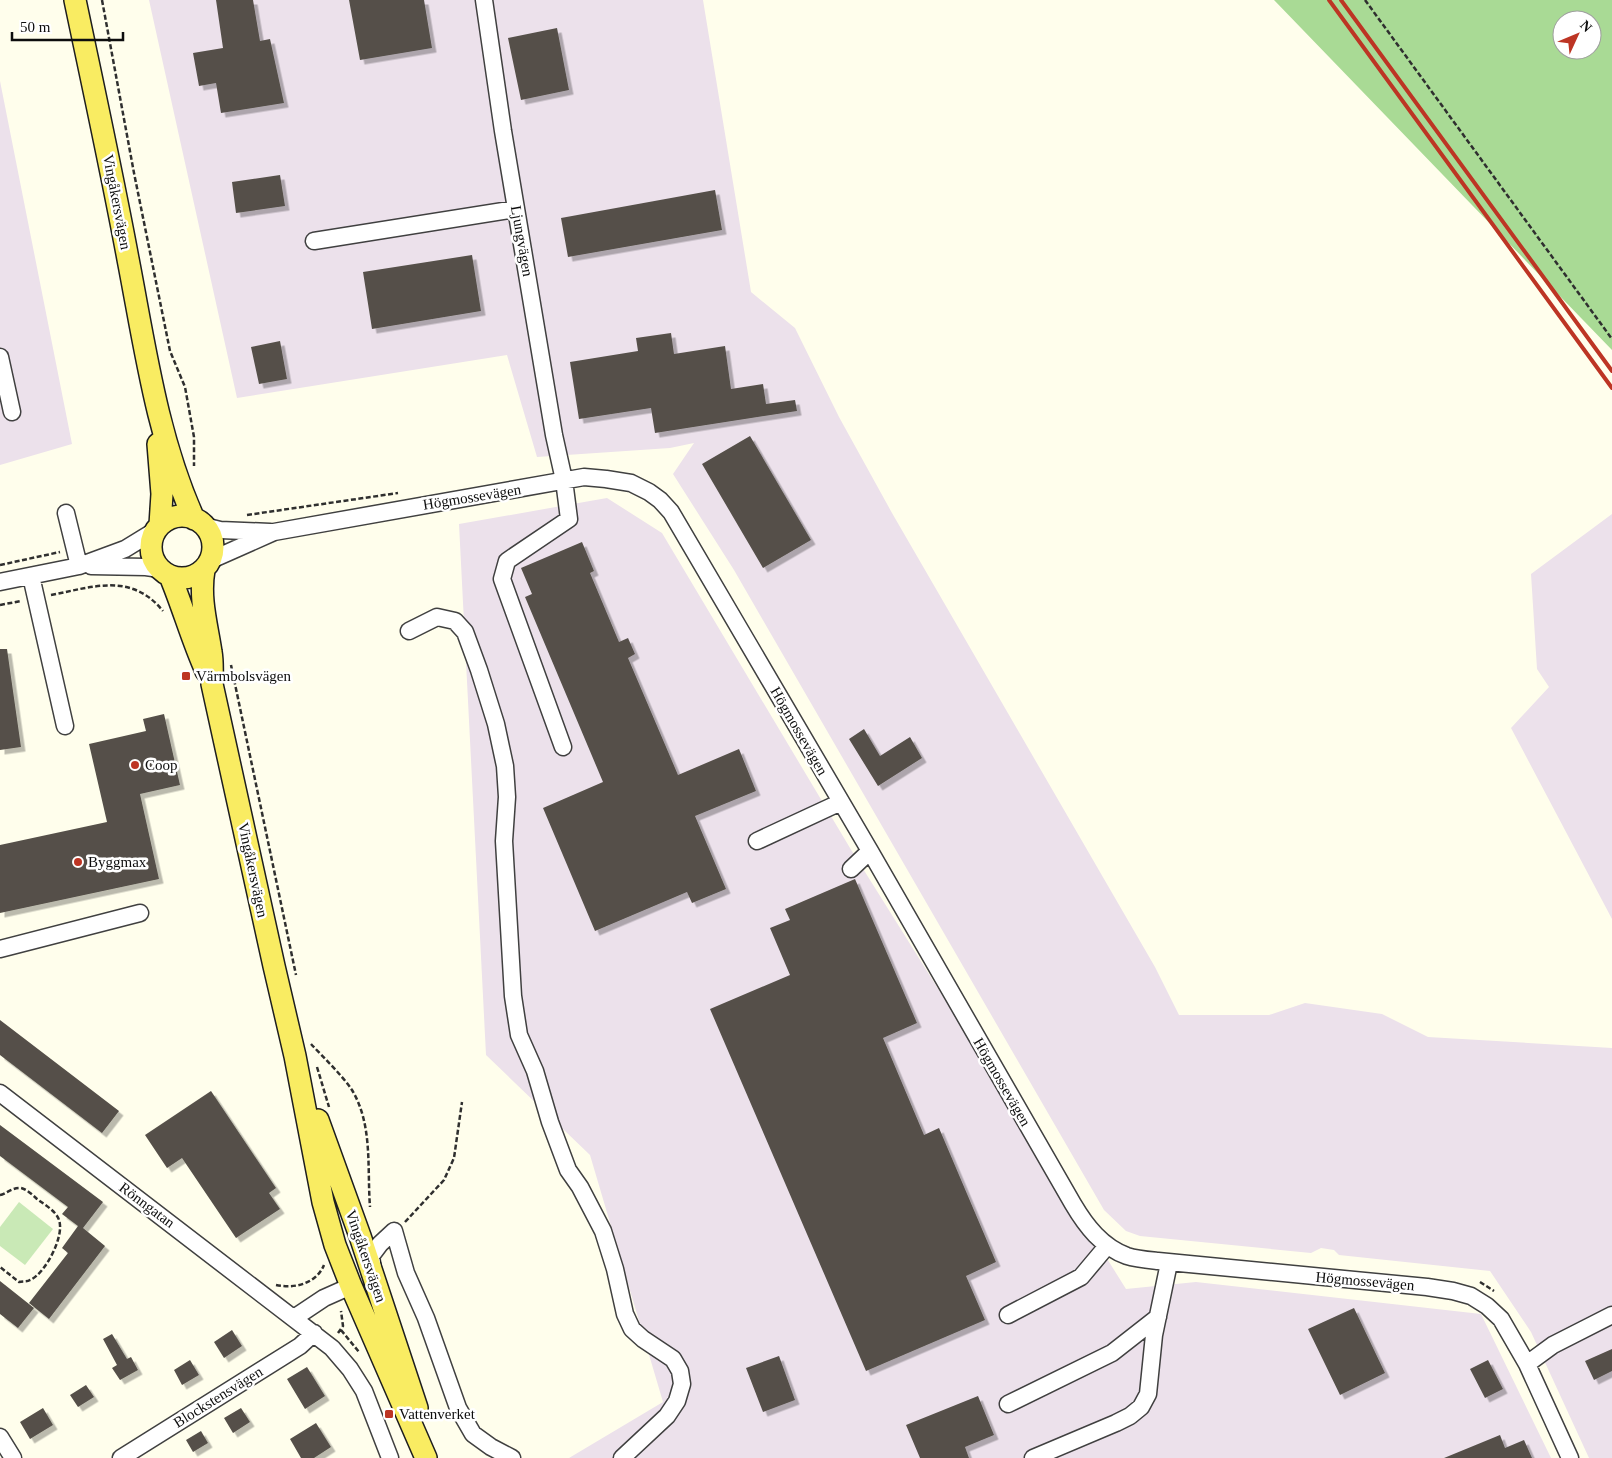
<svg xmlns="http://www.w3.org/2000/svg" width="1612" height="1458" font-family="'Times New Roman',serif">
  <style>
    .industrial { fill: #ece1eb }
    .green { fill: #c9e9b6 }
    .forest { fill: #a9da95; fill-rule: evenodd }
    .building { fill: #555049; filter: url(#shadow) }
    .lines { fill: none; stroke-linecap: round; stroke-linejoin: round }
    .minor-casing { stroke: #404040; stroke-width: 19 }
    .major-casing { stroke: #1e1e1e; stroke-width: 24 }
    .path { stroke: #2f2f2f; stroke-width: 2.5; stroke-dasharray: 5 2.5; stroke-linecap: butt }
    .minor { stroke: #fff; stroke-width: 16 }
    .major { stroke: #f9ec62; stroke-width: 21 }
    .rail { stroke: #bd3524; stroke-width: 4 }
    .poi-dot { fill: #bd3524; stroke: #fff; stroke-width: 2 }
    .labels { text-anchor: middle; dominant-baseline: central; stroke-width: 5; stroke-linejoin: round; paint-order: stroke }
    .street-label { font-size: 15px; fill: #0d0d0d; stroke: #fff }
    .poi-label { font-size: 15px; fill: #0d0d0d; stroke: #fff; text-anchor: start }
  </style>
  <defs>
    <filter id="shadow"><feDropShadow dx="4.5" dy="4.5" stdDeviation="0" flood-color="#0004"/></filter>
  </defs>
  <rect width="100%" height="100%" fill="#fffeec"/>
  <path class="industrial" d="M 149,0 L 703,0 L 751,292 L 795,328 L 839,417 L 892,513 L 1155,967 L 1179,1015 L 1269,1015 L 1305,1003 L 1382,1014 L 1428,1037 L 1612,1048 L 1612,1458 L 1589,1458 L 1531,1332 L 1490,1271 L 1339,1255 L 1334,1250 L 1321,1248 L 1311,1253 L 1140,1236 L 1126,1231 L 1104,1210 L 734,570 L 673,474 L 694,443 L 670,448 L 537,457 L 507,355 L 237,398 Z
    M 0,81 L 72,444 L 0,465 Z
    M 607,498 L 662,533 L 850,848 L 1126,1289 L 1196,1282 L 1481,1314 L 1551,1458 L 569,1458 L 663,1402 L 590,1155 L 486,1055 L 459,524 Z
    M 1612,514 L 1612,919 L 1511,728 L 1549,687 L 1537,669 L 1531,574 Z"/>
  <path class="green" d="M 19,1202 L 53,1229 L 25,1265 L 0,1246 L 0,1227 Z"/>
  <path class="forest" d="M 1274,0 L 1612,0 L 1612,350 ZM 1562,20 L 1592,20 L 1592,50 L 1562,50 Z"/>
  <path class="building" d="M 216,0 L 253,0 L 260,41 L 270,39 L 284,103 L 221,113 L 216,83 L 199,86 L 193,53 L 223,48 Z
    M 349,0 L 424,0 L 432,48 L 360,60 Z
    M 557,28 L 569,90 L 521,100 L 508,38 Z
    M 280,175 L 285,206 L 236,213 L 232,182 Z
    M 715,190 L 722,230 L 568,257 L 561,218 Z
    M 472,255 L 481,311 L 372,329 L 363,272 Z
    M 671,333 L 674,354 L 725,346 L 731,389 L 763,384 L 766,404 L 795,400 L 797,411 L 655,433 L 651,408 L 579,419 L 570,362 L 638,351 L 636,338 Z
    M 280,341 L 287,379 L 259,384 L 251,347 Z
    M 750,436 L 811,540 L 763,568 L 702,464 Z
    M 582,542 L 594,571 L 590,573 L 619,642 L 628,638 L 635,654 L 628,658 L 678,775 L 739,749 L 756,791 L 695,816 L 726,889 L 692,903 L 687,892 L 595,931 L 543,808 L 603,782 L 525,597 L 532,594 L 521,568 Z
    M 0,649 L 7,649 L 21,747 L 0,750 Z
    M 164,714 L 180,785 L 140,794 L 159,879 L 0,913 L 0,845 L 107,822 L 89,744 L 146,731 L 143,719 Z
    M 864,729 L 880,756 L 910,737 L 922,758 L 878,786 L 849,739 Z
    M 855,879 L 917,1023 L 883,1038 L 924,1135 L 939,1128 L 996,1262 L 966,1276 L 985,1320 L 866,1371 L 710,1009 L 790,975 L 770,928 L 790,920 L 785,909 Z
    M 0,1020 L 119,1111 L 102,1133 L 0,1055 Z
    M 211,1091 L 276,1188 L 269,1193 L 280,1209 L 236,1238 L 182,1158 L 167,1168 L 145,1135 Z
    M 0,1125 L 103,1202 L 83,1228 L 105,1246 L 49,1319 L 29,1303 L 68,1253 L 62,1248 L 78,1226 L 62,1214 L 68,1207 L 0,1156 Z
    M 0,1281 L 34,1308 L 18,1328 L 0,1314 Z
    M 1354,1308 L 1385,1373 L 1340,1395 L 1308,1329 Z
    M 232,1330 L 242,1346 L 224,1358 L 214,1342 Z
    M 112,1334 L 127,1359 L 131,1357 L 138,1370 L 120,1380 L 112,1368 L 117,1365 L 103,1339 Z
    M 1612,1349 L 1612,1371 L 1594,1380 L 1585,1361 Z
    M 779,1356 L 795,1400 L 763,1412 L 746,1368 Z
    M 190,1360 L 199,1375 L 182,1385 L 174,1370 Z
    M 1488,1360 L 1503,1389 L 1485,1398 L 1470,1369 Z
    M 307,1367 L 325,1396 L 305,1409 L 287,1379 Z
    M 86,1385 L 94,1397 L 78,1407 L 70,1395 Z
    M 978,1396 L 994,1435 L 965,1447 L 969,1458 L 920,1458 L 906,1425 Z
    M 43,1408 L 53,1425 L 30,1439 L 20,1422 Z
    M 241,1408 L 250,1422 L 233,1433 L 224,1418 Z
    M 316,1423 L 331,1447 L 314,1458 L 301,1458 L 290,1439 Z
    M 201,1431 L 208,1443 L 193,1452 L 186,1440 Z
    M 1500,1435 L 1505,1448 L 1524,1440 L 1532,1458 L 1444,1458 Z"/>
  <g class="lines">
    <g class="minor-casing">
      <path id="minor" d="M 484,0 L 503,131 L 554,435 L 564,480 L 569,519 L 507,561 L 502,579 L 563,747
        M 314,241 L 516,209
        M 0,357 L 12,412
        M 66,513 L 79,566
        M 204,526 L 220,530 L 270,532
        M 211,560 L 274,532 L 584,477 L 606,479 L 631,483 L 649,492 L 660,500 L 671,512 L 681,529 L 870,851 L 1073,1204 C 1086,1226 1102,1247 1127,1256 C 1136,1259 1148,1260 1158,1261 L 1427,1287 L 1453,1291 L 1471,1296 L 1487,1306 L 1501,1319 L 1527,1364 L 1570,1458
        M 91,566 L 146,567 L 160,569
        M 31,576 L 65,726
        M 0,582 L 79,566 L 125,549 L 156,530
        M 409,631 L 437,617 L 455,621 L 465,632 L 479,670 L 496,724 L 505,766 L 507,797 L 504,841 L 513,996 L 519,1035 L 535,1071 L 550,1122 L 568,1170 L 580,1187 L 603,1231 L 615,1269 L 625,1314 L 632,1329 L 643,1339 L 673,1359 L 680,1371 L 682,1384 L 677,1401 L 667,1416 L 622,1458
        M 757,841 L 841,802
        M 851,869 L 870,851
        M 0,949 L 140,913
        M 0,1093 L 332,1348 L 350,1369 L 364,1391 L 390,1458
        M 373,1270 L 371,1256 L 380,1244 L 394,1231 L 406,1273 L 426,1318 L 458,1408 L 473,1434 L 491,1447 L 512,1458
        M 1008,1315 L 1081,1277 L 1107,1246
        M 294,1318 L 324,1298 L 351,1286
        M 1527,1364 L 1553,1345 L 1612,1315
        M 1008,1404 L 1112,1353 L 1158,1317
        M 0,1437 L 13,1458
        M 121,1458 L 300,1346 L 314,1333
        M 1033,1458 L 1116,1423 L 1130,1416 L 1141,1407 L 1148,1394 L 1154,1335 L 1169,1263"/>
    </g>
    <g class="major-casing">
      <path id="major" d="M 75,0 C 93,86 112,173 128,259 C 145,347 157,437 194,519
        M 158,444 L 162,494 L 160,525
        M151 547a31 31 0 1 1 62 0a31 31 0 1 1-62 0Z
        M 204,570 C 199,598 207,625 211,652 C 213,663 212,674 212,684 L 274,966 L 295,1056 L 323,1202 L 335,1245 L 351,1286 L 426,1458
        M 170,576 C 183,607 192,640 206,671
        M 318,1120 L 360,1236 L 417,1408"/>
    </g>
    <path class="path" d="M 102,0 L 134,173 L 170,351 L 185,387 L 194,437 L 194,466
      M 1365,0 L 1612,339
      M 247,515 L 398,493
      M 0,565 L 60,552
      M 51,595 C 93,587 131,572 163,611
      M 0,605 L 21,601
      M 231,665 L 296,975
      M 311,1044 C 323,1057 342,1075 352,1090 C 373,1125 367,1168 370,1207
      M 317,1067 L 329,1107
      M 0,1195 C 6,1194 13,1187 21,1188 C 26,1189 33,1195 37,1199 C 45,1205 56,1211 59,1220 C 65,1236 45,1274 30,1280 C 27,1282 23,1281 19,1282 L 0,1267
      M 405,1222 L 444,1180 L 454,1158 L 462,1102
      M 1480,1282 L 1494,1291
      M 276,1285 C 294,1289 316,1284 324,1265
      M 341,1330 L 359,1352
      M 338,1333 L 343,1326 L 341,1311"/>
    <use href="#minor" class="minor"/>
    <use href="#major" class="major"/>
    <path class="rail" d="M 1329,0 L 1612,388
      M 1341,0 L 1612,371"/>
  </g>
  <g class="poi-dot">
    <rect x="181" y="671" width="10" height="10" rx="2.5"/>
    <circle cx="135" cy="765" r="5"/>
    <circle cx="78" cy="862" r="5"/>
    <rect x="384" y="1409" width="10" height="10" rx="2.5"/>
  </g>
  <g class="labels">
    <g class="street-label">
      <text transform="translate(117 202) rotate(79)">Vingåkersvägen</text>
      <text transform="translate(522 241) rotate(80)">Ljungvägen</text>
      <text transform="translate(472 497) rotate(-9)">Högmossevägen</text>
      <text transform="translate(799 731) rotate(60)">Högmossevägen</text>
      <text transform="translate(253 870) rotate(78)">Vingåkersvägen</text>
      <text transform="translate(1002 1082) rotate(60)">Högmossevägen</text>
      <text transform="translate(147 1205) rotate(37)">Rönngatan</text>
      <text transform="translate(366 1256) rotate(71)">Vingåkersvägen</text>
      <text transform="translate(1365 1281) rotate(5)">Högmossevägen</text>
      <text transform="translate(218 1397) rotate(-32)">Blockstensvägen</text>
    </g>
    <g class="poi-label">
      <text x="196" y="676">Värmbolsvägen</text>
      <text x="145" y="765">Coop</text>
      <text x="88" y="862">Byggmax</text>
      <text x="399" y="1414">Vattenverket</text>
    </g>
  </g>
  <g transform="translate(1577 35) rotate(46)"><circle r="24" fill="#ffffff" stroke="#9e9e9e"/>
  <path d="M0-4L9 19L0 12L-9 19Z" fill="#bd3524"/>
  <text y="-8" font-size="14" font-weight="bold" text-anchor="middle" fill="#0d0d0d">N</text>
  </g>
  <path d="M12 32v8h111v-8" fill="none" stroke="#0d0d0d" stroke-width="2.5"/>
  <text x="20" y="32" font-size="15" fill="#0d0d0d" stroke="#ffffff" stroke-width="4" paint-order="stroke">50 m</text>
</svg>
